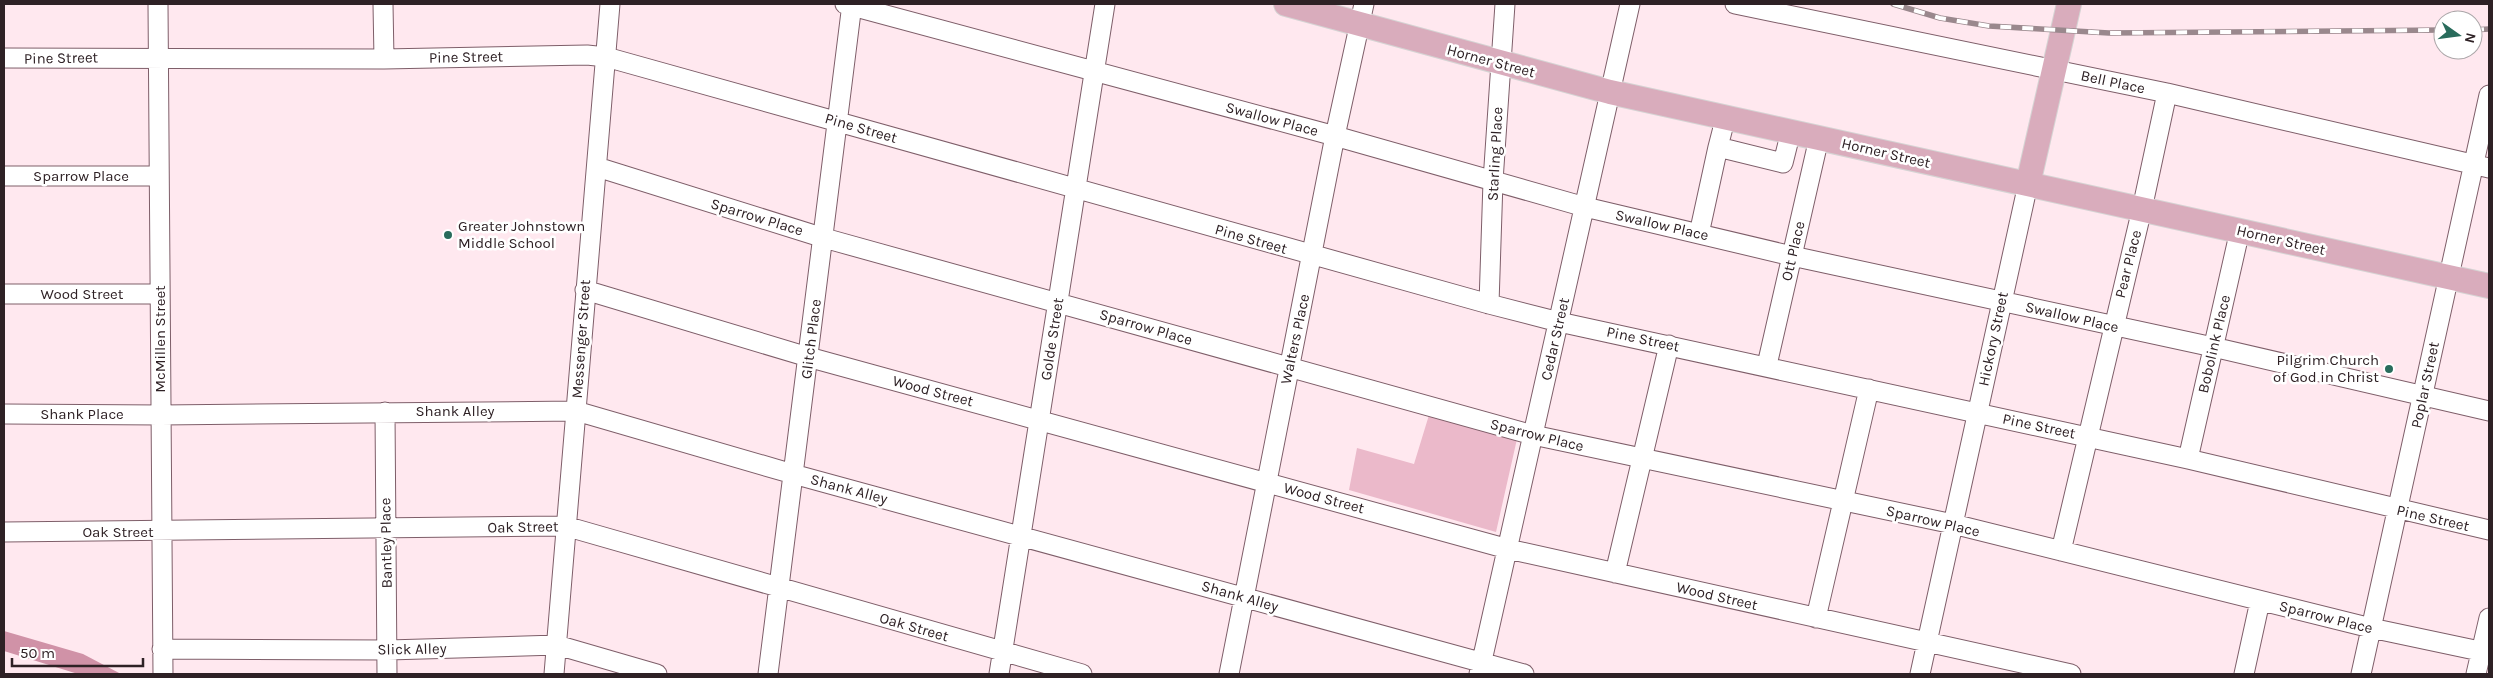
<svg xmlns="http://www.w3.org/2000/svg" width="2493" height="678" font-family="Karla,sans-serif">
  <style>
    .green { fill: #ebb9ca }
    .water { fill: #d092a7 }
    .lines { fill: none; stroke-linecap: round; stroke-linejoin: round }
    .minor-casing { stroke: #7e5e69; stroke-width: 21 }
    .major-casing { stroke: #d5d3d3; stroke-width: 26 }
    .minor { stroke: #fff; stroke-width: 19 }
    .major { stroke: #d9acbc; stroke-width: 24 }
    .rail-casing { stroke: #9a888d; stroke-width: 5.5 }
    .rail { stroke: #fff; stroke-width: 4; stroke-dasharray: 11; stroke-linecap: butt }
    .poi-dot { fill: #296c5c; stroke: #fff; stroke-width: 2 }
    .labels { text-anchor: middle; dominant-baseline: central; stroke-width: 5; stroke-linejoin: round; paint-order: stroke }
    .street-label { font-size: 15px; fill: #2e2125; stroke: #fff }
    .poi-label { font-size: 15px; fill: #2e2125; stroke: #fff; text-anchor: start }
  </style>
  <rect width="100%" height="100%" fill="#ffe8ef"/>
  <path class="green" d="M 1429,415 L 1517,439 L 1496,532 L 1349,490 L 1357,448 L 1414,464 Z"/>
  <path class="water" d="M 4,631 L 83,654 L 121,674 L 78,674 L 4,651 Z"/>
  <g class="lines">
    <g class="minor-casing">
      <path id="minor" d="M 158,4 L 163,674
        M 383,4 L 384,59
        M 845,4 L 1335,136 L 1585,207 L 1792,256 L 2213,347 L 2489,411
        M 1735,4 L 2167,93 L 2489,168
        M 4,58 L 384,59 L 587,55 L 606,57 L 1489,304 L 1559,322 L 2188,459 L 2489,530
        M 1726,116 L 1718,147 L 1783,163 L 1791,131
        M 597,167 L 824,238 L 1533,435 L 1953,524 L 2371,628 L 2489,653
        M 4,176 L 159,176
        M 1699,234 L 1718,147
        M 585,290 L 808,357 L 1508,549 L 2071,674
        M 4,294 L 160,294
        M 1489,304 L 1493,181 L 1505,4
        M 1767,365 L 1819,138
        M 385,412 L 387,674
        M 4,414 L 161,415 L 576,411 L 793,474 L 1524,674
        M 2188,459 L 2240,230
        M 4,532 L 565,526 L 1082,674
        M 2061,551 L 2142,209 L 2167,93
        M 1615,573 L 1669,345
        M 1816,618 L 1869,389
        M 162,649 L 388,650 L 557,645 L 657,674
        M 554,674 L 610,4
        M 768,674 L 852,4
        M 999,674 L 1105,4
        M 1229,674 L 1335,136 L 1364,4
        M 1479,674 L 1630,4
        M 1920,674 L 2028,184
        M 2244,674 L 2260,601
        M 2361,674 L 2489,95
        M 2476,674 L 2489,618"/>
    </g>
    <g class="major-casing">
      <path id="major" d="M 1286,4 L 1610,92 L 2489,286
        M 2028,184 L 2069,4"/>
    </g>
    <use href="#minor" class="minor"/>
    <use href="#major" class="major"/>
    <g class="rail-casing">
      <path id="rail" d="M 1893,4 L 1940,18 L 1989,26 L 2109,33 L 2443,30
        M 2473,30 L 2489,29"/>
    </g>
    <use href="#rail" class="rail"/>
  </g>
  <g class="poi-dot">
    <circle cx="448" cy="235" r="5"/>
    <circle cx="2389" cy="369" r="5"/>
  </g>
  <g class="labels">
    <g class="street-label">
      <text transform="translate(466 57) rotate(-1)">Pine Street</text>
      <text transform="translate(61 58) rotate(-1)">Pine Street</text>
      <text transform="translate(1491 61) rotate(15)">Horner Street</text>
      <text transform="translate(2113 82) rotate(12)">Bell Place</text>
      <text transform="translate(1272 119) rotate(15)">Swallow Place</text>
      <text transform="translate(861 128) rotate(16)">Pine Street</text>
      <text transform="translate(1886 153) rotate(13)">Horner Street</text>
      <text transform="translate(1495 154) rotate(-87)">Starling Place</text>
      <text x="81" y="176">Sparrow Place</text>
      <text transform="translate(757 217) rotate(17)">Sparrow Place</text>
      <text transform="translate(1662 225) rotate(13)">Swallow Place</text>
      <text transform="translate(1251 239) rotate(16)">Pine Street</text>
      <text transform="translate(2281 240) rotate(13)">Horner Street</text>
      <text transform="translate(1793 251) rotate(-77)">Ott Place</text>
      <text transform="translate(2128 264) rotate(-76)">Pear Place</text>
      <text x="82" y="294">Wood Street</text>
      <text transform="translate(2072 317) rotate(13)">Swallow Place</text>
      <text transform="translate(1146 327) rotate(16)">Sparrow Place</text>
      <text transform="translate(160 339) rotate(-90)">McMillen Street</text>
      <text transform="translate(581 339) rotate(-86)">Messenger Street</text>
      <text transform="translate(811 339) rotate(-83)">Glitch Place</text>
      <text transform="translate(1052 339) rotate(-81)">Golde Street</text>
      <text transform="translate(1295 339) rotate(-78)">Walters Place</text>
      <text transform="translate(1555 339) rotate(-77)">Cedar Street</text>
      <text transform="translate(1643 339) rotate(12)">Pine Street</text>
      <text transform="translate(1993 339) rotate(-78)">Hickory Street</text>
      <text transform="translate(2214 344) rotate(-77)">Bobolink Place</text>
      <text transform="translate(2425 385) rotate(-78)">Poplar Street</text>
      <text transform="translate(933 391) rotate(15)">Wood Street</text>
      <text x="455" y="411">Shank Alley</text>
      <text x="82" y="414">Shank Place</text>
      <text transform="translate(2039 426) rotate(12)">Pine Street</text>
      <text transform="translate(1537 435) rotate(14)">Sparrow Place</text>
      <text transform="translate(849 489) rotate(15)">Shank Alley</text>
      <text transform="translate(1324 498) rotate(15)">Wood Street</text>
      <text transform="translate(2433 518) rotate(13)">Pine Street</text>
      <text transform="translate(1933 521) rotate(13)">Sparrow Place</text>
      <text transform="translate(523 527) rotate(-1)">Oak Street</text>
      <text x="118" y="532">Oak Street</text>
      <text transform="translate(386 543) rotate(-91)">Bantley Place</text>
      <text transform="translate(1240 596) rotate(16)">Shank Alley</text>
      <text transform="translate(1717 596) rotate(13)">Wood Street</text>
      <text transform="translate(2326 617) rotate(14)">Sparrow Place</text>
      <text transform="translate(914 627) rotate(16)">Oak Street</text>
      <text transform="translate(412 649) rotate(-1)">Slick Alley</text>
    </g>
    <g class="poi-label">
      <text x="458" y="226">Greater Johnstown<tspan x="458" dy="17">Middle School</tspan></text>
      <text x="2379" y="360" text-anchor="end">Pilgrim Church<tspan x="2379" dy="17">of God in Christ</tspan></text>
    </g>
  </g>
  <rect width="2493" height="678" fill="none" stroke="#2e2125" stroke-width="10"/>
  <g transform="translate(2458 35) rotate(104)"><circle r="24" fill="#ffffff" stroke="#aba6a8"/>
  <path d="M0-4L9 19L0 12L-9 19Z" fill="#296c5c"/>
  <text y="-8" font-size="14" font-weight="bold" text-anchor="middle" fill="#2e2125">N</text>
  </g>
  <path d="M12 658v8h131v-8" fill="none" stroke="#2e2125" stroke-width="2.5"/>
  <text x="20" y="658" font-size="15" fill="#2e2125" stroke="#ffffff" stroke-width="4" paint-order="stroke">50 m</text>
</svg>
